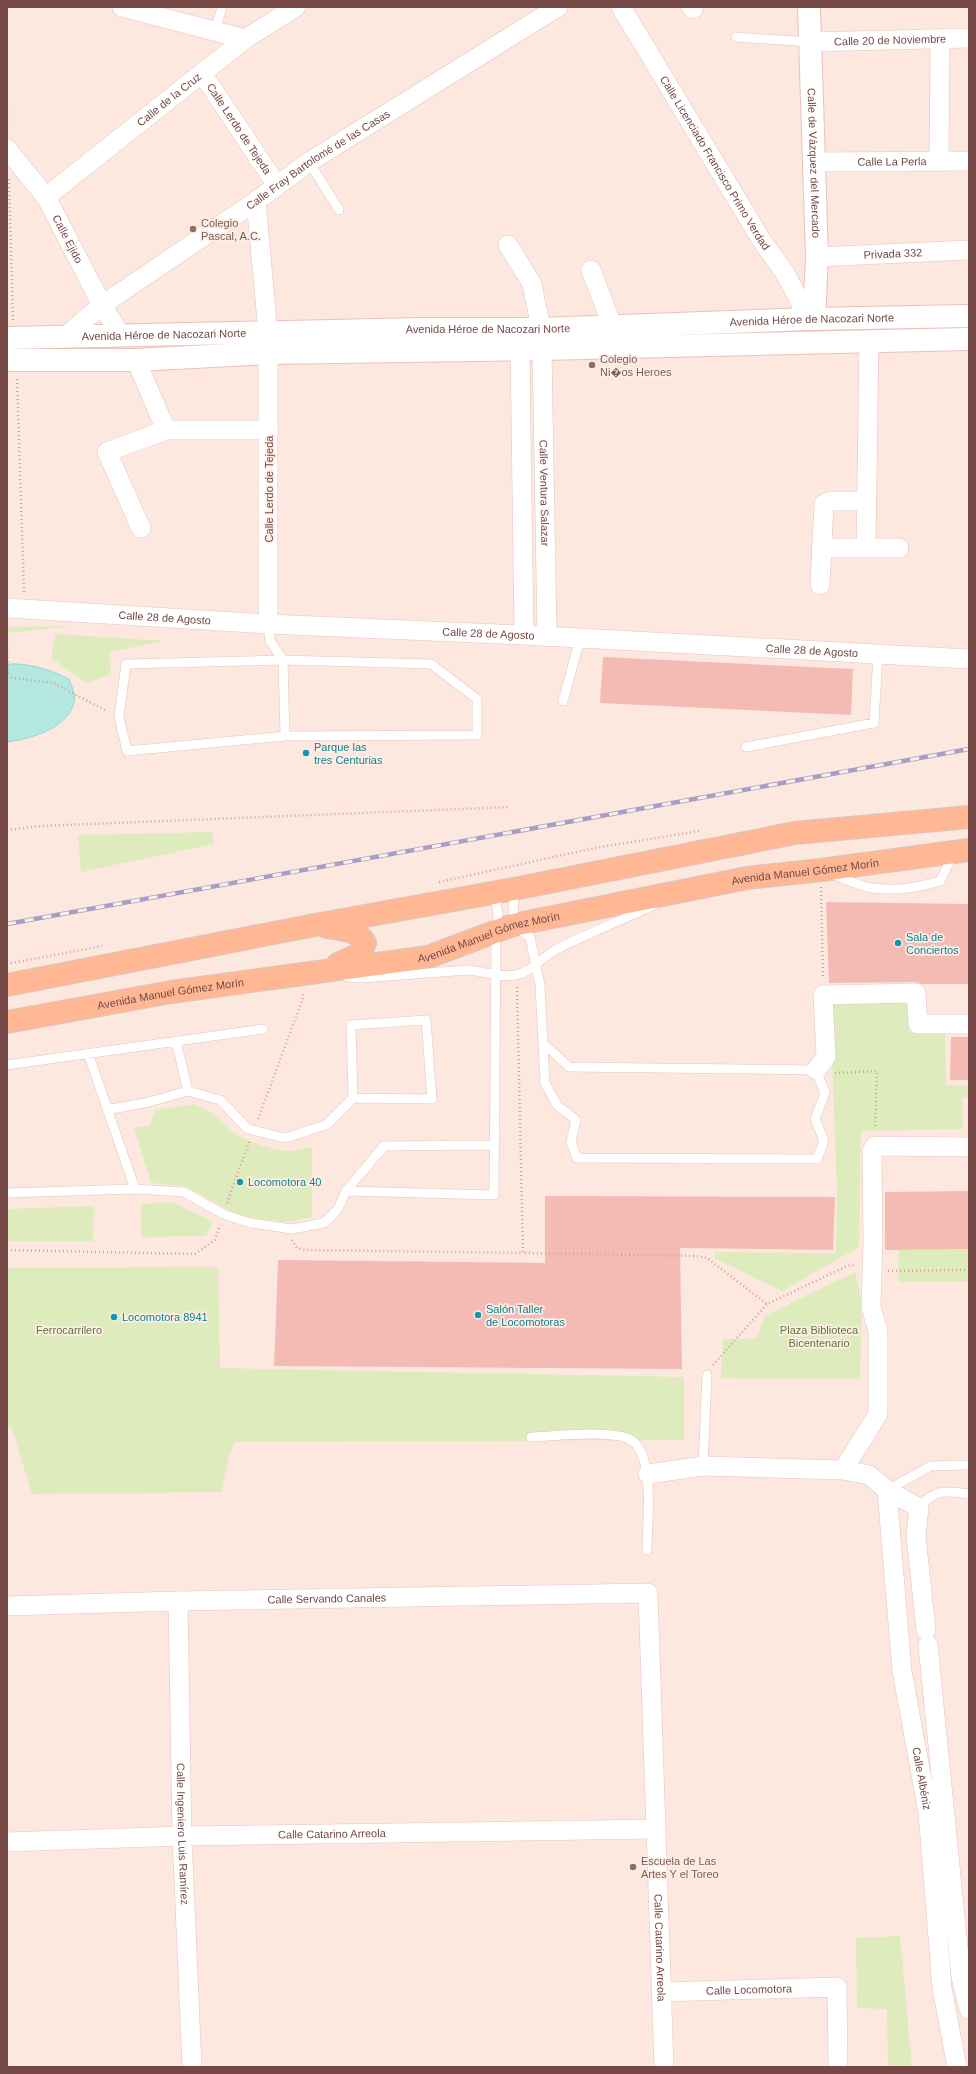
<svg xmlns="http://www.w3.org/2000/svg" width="976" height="2074" font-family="Helvetica,sans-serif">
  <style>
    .green { fill: #deebbd }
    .water { fill: #b3e7df; stroke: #98dad0 }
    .building { fill: #f4bbb5 }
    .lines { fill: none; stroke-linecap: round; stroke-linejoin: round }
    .lane-casing { stroke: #e4c4bd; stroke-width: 10 }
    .street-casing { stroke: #e4c4bd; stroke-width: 20 }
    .secondary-casing { stroke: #e9c2ba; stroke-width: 24 }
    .primary-casing { stroke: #d6c8c7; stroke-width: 24 }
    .path { stroke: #d99e98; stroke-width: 2.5; stroke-dasharray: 1 3; stroke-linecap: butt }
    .lane { stroke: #fff; stroke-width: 9 }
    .street { stroke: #fff; stroke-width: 19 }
    .secondary { stroke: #fff; stroke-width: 22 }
    .primary { stroke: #ffb794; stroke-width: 22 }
    .rail-casing { stroke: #a79ec6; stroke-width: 4.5 }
    .rail { stroke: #ffeee6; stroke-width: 3; stroke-dasharray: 9; stroke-linecap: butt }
    .education-dot { fill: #8d6e63; stroke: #ffeee6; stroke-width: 1.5 }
    .culture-dot { fill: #0f9aa8; stroke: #ffeee6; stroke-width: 1.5 }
    .labels { text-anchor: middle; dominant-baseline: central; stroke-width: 3.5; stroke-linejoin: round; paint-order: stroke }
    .street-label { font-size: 11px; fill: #754845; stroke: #ffeee6 }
    .education-label { font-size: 11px; fill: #785e54; stroke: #ffeee6; text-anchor: start }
    .culture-label { font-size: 11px; fill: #0d838f; stroke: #ffeee6; text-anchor: start }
    .park-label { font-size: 11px; fill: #5e753b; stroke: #ffeee6 }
  </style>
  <rect width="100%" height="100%" fill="#fde8df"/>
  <path class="green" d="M 72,626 L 7,633 L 7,627 Z
    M 56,634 L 164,641 L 109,652 L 111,674 L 87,683 L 51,658 Z
    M 212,832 L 214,844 L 81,872 L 78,835 Z
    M 907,1001 L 909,1032 L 945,1032 L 946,1085 L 969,1086 L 969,1098 L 962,1098 L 963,1129 L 861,1131 L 859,1247 L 782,1291 L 715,1258 L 715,1252 L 836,1253 L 837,1193 L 830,1004 Z
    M 194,1104 C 215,1112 217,1118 233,1132 C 244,1141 276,1151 291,1151 C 298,1150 305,1148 312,1147 L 312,1217 L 285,1222 L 239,1216 L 185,1186 L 151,1183 L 134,1128 L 150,1125 L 155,1110 Z
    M 172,1202 L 213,1222 L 206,1236 L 141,1237 L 141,1204 Z
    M 94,1206 L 93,1241 L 7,1241 L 7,1209 Z
    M 969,1249 L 969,1282 L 898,1282 L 899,1250 Z
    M 218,1267 L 220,1368 L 684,1377 L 684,1440 L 235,1442 L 228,1459 L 222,1492 L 32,1494 L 12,1428 L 7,1426 L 7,1268 Z
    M 855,1272 L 862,1303 L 860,1379 L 721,1378 L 723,1339 L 756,1339 L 765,1316 Z
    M 900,1936 L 912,2067 L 888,2067 L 887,2009 L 857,2008 L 856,1938 Z"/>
  <path class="water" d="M 7,664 C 29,663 49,669 69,679 C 72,687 76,695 74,703 C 66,729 31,739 7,742 Z"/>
  <path class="building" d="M 603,657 L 853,669 L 851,715 L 600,703 Z
    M 826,902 L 969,904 L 969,984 L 922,984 L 916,982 L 829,983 Z
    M 951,1037 L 969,1037 L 969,1080 L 950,1080 Z
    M 969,1191 L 969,1249 L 885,1250 L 885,1192 Z
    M 545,1196 L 835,1197 L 833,1250 L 680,1248 L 682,1369 L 274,1366 L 278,1260 L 545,1263 Z"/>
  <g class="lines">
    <g class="lane-casing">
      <path id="lane" d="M 215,31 L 222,7
        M 736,37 L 810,42
        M 309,162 L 339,210
        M 268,624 L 270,641 L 283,660 L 285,736
        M 283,660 L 431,664 L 477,699 L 477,735 L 285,736 L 127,751 L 119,717 L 126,664 Z
        M 563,701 L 580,639
        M 746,747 L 874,723 L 878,654
        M 831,874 C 843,878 855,884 866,887 C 891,892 917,888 940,881 L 954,853
        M 514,889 L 513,925 L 530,937 L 540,985 L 545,1083 L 557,1105 L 576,1120 L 571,1142 L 577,1158 L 817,1159 L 824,1141 L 815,1119 L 825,1093 L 816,1070 L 569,1067 L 543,1043
        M 347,977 L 362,978 L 468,970 C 484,971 499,978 516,975 C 532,972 543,956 557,949 C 589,933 622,920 654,905
        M 176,1041 L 188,1091
        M 88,1053 L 135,1189
        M 7,1065 L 263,1029
        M 107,1110 L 149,1102 L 188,1091 L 220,1100 L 248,1129 L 285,1138 L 326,1125 L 353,1098 L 432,1099 L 426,1020 L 351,1025 L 353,1098
        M 346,1191 L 494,1195 L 496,933 L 498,915 L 495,892
        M 7,1193 L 135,1189 L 184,1192 L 223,1214 L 250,1223 L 292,1229 L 324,1223 L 338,1209 L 346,1191 L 384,1146 L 493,1145
        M 531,1437 C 556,1436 608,1430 629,1439 C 656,1451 647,1525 647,1550
        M 703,1466 L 707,1375
        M 887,1490 L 931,1466 L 969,1465
        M 919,1508 C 934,1488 946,1491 969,1494"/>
    </g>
    <g class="street-casing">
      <g id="street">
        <path d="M 122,7 L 245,39"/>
        <path id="s1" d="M 621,7 L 762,241 L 785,273 L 809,319"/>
        <path d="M 691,7 L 693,9"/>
        <path id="s2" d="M 811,42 L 969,38"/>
        <path id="s3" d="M 202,73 L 276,184"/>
        <path id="s4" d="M 7,149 L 46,197 L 102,305 L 120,334"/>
        <path d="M 939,161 L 940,39"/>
        <path id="s5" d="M 814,162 L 969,161"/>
        <path id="s6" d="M 46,197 L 245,39 L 296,7"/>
        <path d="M 256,201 L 268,333"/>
        <path d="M 508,245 L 532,284 L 541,329"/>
        <path id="s7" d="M 817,257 L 969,250"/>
        <path d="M 591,270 L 612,325"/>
        <path id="s8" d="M 66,336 L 102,305 L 256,201 L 309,162 L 558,7"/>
        <path d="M 520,349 L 524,635"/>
        <path id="s9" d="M 542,349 L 547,637"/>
        <path d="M 136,360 L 166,430"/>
        <path d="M 141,528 L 107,452 L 166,430 L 269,430"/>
        <path d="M 821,548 L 899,548"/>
        <path d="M 866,548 L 869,340"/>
        <path d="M 820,585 L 824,504 L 830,501 L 866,501"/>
        <path id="s10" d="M 7,608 L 268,624 L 524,635 L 969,659"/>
        <path d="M 268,624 L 268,353"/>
        <path d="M 816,1070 L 826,1057 L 823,995 L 916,993 L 918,1024 L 969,1024"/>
        <path d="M 843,1470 L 878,1414 L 878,1331 L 871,1307 L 873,1242 L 872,1151 L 875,1146 L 969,1147"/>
        <path d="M 648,1474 L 703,1466 L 843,1470 L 869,1475 L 887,1490 L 919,1508 L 916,1536 L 926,1630"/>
        <path id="s11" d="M 887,1490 L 902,1671 L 928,1812 L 942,1988 L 957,2067"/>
        <path id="s12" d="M 178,1601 L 182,1836 L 192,2067"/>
        <path id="s13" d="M 7,1606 L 178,1601 L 648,1593 L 664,2067"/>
        <path d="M 928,1645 L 961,1977 L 969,2009"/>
        <path id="s14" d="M 7,1842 L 182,1836 L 656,1829"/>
        <path id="s15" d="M 662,1992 L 837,1987 L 838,2067"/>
      </g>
    </g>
    <g class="secondary-casing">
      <g id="secondary">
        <path id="s16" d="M 809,7 L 817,257 L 814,319"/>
        <path id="s17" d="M 7,338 L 421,329 L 541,329 L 809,319 L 969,316"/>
        <path d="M 7,360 L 136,360 L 268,353 L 542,349 L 969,339"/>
      </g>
    </g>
    <g class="primary-casing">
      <g id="primary">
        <path d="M 327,927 C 341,929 358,930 365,943 L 360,954 L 338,964"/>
        <path d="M 7,985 L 315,925 L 514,889 L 795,833 L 969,817"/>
        <path id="s18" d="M 7,1022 L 171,992 L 428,957 L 513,925 L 747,878 L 821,870 L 969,850"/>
      </g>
    </g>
    <path class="path" d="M 7,103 L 7,132
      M 9,179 L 13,320
      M 17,379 L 24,592
      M 7,641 L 8,677
      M 7,677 L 53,683 L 107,711
      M 7,830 L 40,826 L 510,807
      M 439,882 L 595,848 L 699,831
      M 821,887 L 823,978
      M 7,964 L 102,946
      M 517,987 L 523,1253 L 696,1256 L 707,1258 L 767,1304 L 847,1266 L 856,1265
      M 835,1073 L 877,1071 L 875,1129
      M 258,1119 L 303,998 L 303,992
      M 227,1203 L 250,1140
      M 292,1240 L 297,1248 L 306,1250 L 523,1253
      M 7,1250 L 195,1254 L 215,1240 L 220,1225
      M 888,1271 L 969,1270
      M 713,1365 L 767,1304"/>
    <use href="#lane" class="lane"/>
    <use href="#street" class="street"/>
    <use href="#secondary" class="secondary"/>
    <use href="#primary" class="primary"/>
    <g class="rail-casing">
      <path id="rail" d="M 7,924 L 969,749"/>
    </g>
    <use href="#rail" class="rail"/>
  </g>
  <g class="education-dot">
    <circle cx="193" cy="229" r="4"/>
    <circle cx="592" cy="365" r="4"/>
    <circle cx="633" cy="1867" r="4"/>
  </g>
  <g class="culture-dot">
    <circle cx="306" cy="753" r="4"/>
    <circle cx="898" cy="943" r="4"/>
    <circle cx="240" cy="1182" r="4"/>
    <circle cx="478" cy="1315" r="4"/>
    <circle cx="114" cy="1317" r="4"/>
  </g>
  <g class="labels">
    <g class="street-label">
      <text stroke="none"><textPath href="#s2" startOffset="79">Calle 20 de Noviembre</textPath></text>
      <text stroke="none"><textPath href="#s6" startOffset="157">Calle de la Cruz</textPath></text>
      <text stroke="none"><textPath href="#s3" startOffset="67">Calle Lerdo de Tejeda</textPath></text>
      <text stroke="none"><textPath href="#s8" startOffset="308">Calle Fray Bartolomé de las Casas</textPath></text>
      <text stroke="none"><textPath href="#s5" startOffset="78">Calle La Perla</textPath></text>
      <text stroke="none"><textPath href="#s1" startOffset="182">Calle Licenciado Francisco Primo Verdad</textPath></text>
      <text stroke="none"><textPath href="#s16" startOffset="156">Calle de Vázquez del Mercado</textPath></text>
      <text stroke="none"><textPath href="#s4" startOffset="109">Calle Ejido</textPath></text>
      <text stroke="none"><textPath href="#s7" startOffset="76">Privada 332</textPath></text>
      <text stroke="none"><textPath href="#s17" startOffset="805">Avenida Héroe de Nacozari Norte</textPath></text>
      <text stroke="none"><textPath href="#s17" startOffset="481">Avenida Héroe de Nacozari Norte</textPath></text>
      <text stroke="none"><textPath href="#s17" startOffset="157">Avenida Héroe de Nacozari Norte</textPath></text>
      <text transform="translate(269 489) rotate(-90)">Calle Lerdo de Tejeda</text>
      <text stroke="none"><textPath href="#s9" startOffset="144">Calle Ventura Salazar</textPath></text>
      <text stroke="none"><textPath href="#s10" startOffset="158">Calle 28 de Agosto</textPath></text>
      <text stroke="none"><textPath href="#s10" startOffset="482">Calle 28 de Agosto</textPath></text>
      <text stroke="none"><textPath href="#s10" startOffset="806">Calle 28 de Agosto</textPath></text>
      <text stroke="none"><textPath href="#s18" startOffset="814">Avenida Manuel Gómez Morín</textPath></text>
      <text stroke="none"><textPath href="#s18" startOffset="490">Avenida Manuel Gómez Morín</textPath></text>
      <text stroke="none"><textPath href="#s18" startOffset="166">Avenida Manuel Gómez Morín</textPath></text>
      <text stroke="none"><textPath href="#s13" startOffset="320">Calle Servando Canales</textPath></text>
      <text stroke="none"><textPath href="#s11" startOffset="291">Calle Albéniz</textPath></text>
      <text stroke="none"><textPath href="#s12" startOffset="233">Calle Ingeniero Luis Ramírez</textPath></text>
      <text stroke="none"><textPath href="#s14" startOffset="325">Calle Catarino Arreola</textPath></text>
      <text stroke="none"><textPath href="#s13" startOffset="996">Calle Catarino Arreola</textPath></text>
      <text stroke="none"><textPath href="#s15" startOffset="87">Calle Locomotora</textPath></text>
    </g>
    <g class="education-label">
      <text x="201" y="223">Colegio<tspan x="201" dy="13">Pascal, A.C.</tspan></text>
      <text x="600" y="359">Colegio<tspan x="600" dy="13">Ni�os Heroes</tspan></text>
      <text x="641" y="1861">Escuela de Las<tspan x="641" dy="13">Artes Y el Toreo</tspan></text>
    </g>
    <g class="culture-label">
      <text x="314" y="747">Parque las<tspan x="314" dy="13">tres Centurias</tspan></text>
      <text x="906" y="937">Sala de<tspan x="906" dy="13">Conciertos</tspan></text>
      <text x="248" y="1182">Locomotora 40</text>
      <text x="486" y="1309">Salón Taller<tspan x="486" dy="13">de Locomotoras</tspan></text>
      <text x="122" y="1317">Locomotora 8941</text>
    </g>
    <g class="park-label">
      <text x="69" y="1330">Ferrocarrilero</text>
      <text x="819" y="1330">Plaza Biblioteca<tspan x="819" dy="13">Bicentenario</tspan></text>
    </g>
  </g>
  <rect width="976" height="2074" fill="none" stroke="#754845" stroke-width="16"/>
</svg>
